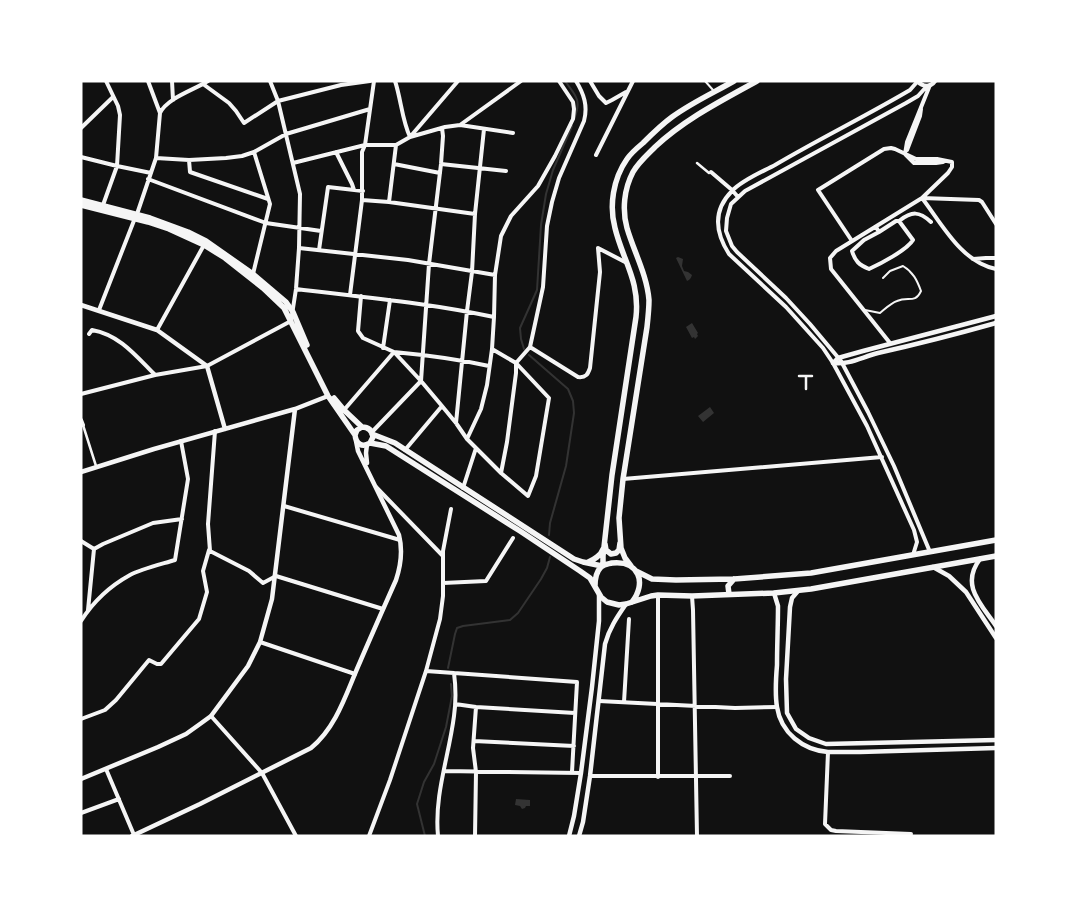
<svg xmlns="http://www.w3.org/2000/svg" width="1077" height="917" font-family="'Noto Sans',sans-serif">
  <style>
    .water { fill: #333 }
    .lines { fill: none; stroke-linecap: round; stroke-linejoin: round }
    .stream { stroke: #333; stroke-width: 2 }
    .service { stroke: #f5f5f5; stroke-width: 2 }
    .pedestrian { stroke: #f5f5f5; stroke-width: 2.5 }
    .minor { stroke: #f5f5f5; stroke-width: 4 }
    .tertiary { stroke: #f5f5f5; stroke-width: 4.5 }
    .primary { stroke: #f5f5f5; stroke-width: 5.5 }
  </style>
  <rect width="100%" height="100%" fill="#111"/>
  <path class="water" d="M 678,257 L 683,259 L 682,266 L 684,271 L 688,272 L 692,275 C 691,278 690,280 687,281 L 676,258 Z
    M 692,323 L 698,333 L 697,334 L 698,336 L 695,339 L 694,337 L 692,338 L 686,327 Z
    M 710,407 L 714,413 L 703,422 L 698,416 Z
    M 516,799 L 530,800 L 530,806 L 526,806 L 525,808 L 522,809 L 520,806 L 515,805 Z"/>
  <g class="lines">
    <path class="stream" d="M 565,81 C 576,96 582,100 574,119
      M 524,349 L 521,339 L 520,328 L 537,290 L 541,225 L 546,194 L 553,170 L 572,126
      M 529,355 L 568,389 L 573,401 L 574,413 L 566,466 L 550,523 L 549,535
      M 448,668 L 455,634 L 457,628 L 463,626 L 510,620 L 518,613 L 541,579 L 547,568 L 550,557
      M 425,836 L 417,804 L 424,782 L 434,764 L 446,727 L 452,696 L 451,684"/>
    <path class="service" d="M 705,81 L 713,90
      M 865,310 L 880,313 C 885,309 891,303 897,301 C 908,296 915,304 921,291 C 917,280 913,272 903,266 L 890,271 L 883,278"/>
    <path class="pedestrian" d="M 697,163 L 709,173
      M 799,376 L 812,376
      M 806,389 L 806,376
      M 83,425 L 96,466"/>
    <path class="minor" d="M 148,81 L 160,113
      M 172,81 L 173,100
      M 395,81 C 401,99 402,120 410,137
      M 576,81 C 584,94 588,106 584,121 L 559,178 L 552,202 L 547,226 L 543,287 L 530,347 L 578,377 C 586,378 588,374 590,368 L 600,272 L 598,248 L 625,262
      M 590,81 L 599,96 L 606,103 L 612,100 L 626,92
      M 203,84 L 229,103 L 236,111 L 244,123 L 278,101 L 341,85 L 370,81
      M 930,85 L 907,142 L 905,154 L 914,163 L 936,163 L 943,162
      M 927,86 L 918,96 L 906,103 L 745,191 L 731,204 L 727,218 L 726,231 L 732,246 L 737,252 L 786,298 L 810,324 L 841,361 L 868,412 L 894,466 L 930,552
      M 460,125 L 513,133
      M 81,128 L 113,97
      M 410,137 L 458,81
      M 907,150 L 920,116 L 921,109
      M 336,152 L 352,184 L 354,190
      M 596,155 L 633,81
      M 81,157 L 117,166 L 151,173
      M 156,158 L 189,160 L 226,158 L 242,156 L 254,152 L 286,134 L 370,109
      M 189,160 L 190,172 L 268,199
      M 293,163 L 365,145 L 396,145
      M 394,164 L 440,173
      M 441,164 L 506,171
      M 711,172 L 732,190 L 738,197
      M 148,179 L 266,223 L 321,231
      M 922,198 C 942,224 961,262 996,269
      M 922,198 L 979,200 L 982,202 L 996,224
      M 362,200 L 389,202 L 475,214
      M 389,202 L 396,145 L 410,137 L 445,127 L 460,125 L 521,81
      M 103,205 L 117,166 L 120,115 L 118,106 L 106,81
      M 137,214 L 156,158 L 160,113 C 167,98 194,90 208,81
      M 899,221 C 912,211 919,211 931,222
      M 876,227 L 879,232 L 864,240 L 852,251 C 855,261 859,265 869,269 C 880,264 907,250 913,240 L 899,221 L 896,221 L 879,232
      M 852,241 L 818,190 L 884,149 L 891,148 L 895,149 L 916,159 L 937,159 L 952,162 L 952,167 L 948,173 L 922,198 L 849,243 L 836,251 L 830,258 L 831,269 L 890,343
      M 299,248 L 408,260 L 495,275
      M 319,250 L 328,187 L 363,191
      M 973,259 L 986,258 L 996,258
      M 253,274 L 270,204 L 254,152
      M 296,289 C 362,297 429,303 494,317
      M 350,295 L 362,200 L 362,152 L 365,145 L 374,81
      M 361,296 L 358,331 L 363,338 L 394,352 L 421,381 L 442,406 L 456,423 L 467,439 L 501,473 L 528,496 L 536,476 L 549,398 L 516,363 L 492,349
      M 99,310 L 135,218
      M 157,330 L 204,245
      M 89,334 L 92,330 C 120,335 136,356 155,375
      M 383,348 L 390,300
      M 81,394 L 155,375 L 207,366 L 291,321 L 296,289 L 299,248 L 300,194 L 278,101 L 270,81
      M 344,410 L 394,352 C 426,355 457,359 489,366
      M 81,420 L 83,425
      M 456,423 L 467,311 L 472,272 L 475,214 L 484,129
      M 215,431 L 208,524 L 210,551 L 249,571 L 263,583 L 276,576 L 383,609
      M 372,432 L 421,381 L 429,264 L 441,164 L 443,136 L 442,128
      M 467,439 L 481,409 L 487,385 L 492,349 L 494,317 L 495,275 L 501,236 L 511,216 L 538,186 L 555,156 L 573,119 L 574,109 L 573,102 L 559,81
      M 405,450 L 442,406
      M 501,473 L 507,442 L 516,373 L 516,363 L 530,347
      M 623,479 L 882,457
      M 376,487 L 442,555
      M 463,488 L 476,448
      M 284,506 L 400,540
      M 81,541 L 94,549
      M 913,555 L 917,542 L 914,530 L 867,426 L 833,363 L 823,348 L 786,307 L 729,254 C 715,232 713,210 732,191 C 742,180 762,172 775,165 C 819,139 866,116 910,90 L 917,82
      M 443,583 L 486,581 L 513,538
      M 692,596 L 693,610 L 697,836
      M 88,610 L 94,549 L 103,544 L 153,523 L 182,519
      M 81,621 C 93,602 110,586 130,575 C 141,569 162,564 175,560 L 188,479 L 181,441
      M 260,642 L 355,674
      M 426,671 L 577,682 L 572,772
      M 599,701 L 735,708 L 777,707
      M 624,702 L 629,619
      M 455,704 L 476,707 L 575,713
      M 211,716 L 262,773 L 296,836
      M 81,719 L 105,710 L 116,700 L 149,660 L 157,664 L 161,664 L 199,619 L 207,592 L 203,571 L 209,550
      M 474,741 L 574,746
      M 828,752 L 825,824 L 831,830 L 836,831 L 911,834
      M 106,769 L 134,835
      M 444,771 L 581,773
      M 590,776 L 730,776
      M 658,777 L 658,595
      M 81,813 L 119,799
      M 369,836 L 390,780 L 426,671 L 440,619 L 443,596 L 443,551 L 451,509
      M 438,836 C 434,795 449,756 454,716 C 456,702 456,688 454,673
      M 475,836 L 476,772 L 473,748 L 476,707"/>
    <path class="tertiary" d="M 917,81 C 923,87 930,88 935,81
      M 81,305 L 157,330 L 207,366 L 225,429
      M 833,363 L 838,358 L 863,351 L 996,316
      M 833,363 C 849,365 862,357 878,353 C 918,344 957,334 996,323
      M 367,463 L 366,453 L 367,444
      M 81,472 L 154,449 L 295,409 L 328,396
      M 980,559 C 960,585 981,604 996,626
      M 933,567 L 949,576 L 966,592 L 996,638
      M 798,591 L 792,598 L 790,607 L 786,679 L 787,713 L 796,729 L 809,738 L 826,744 L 996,740
      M 774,593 L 778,606 C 778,626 777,645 777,665 C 776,677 775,695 777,707 C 781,733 803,750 828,752 L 860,752 L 996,748
      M 81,779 L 158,747 L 186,734 L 200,724 L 211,716 L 248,666 L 260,642 L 272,599 L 295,409
      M 132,836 L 200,804 L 311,748 C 337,727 347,691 360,662 C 372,634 384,607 396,580 C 401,565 403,551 399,535 L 358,451 L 356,441
      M 569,836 L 574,816 L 581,773 L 592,687 L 599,621 L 599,595
      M 579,836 L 583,822 L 590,776 L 605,644 C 609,629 617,617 626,604"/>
    <path class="primary" d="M 81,200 L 150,218 L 188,232 L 206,241 L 253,274 L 286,302 L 293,312 L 307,345
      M 81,205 L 148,222 L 169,229 L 204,245 L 225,258 L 263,288 L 284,308 L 328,396 L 355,435 C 356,444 362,448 370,443 L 373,437 C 372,430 368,427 362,427 L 357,430 L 355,435
      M 334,398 L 344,410 L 362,427
      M 372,434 L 395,443 L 574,559 L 583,562 L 602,566
      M 370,443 L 386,446 L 520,531 L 580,571 L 590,578 L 601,597 L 607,602 L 619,605 L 626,604 L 651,596 L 658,595 L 692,596 L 774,593 L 811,589 L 996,556
      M 605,544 L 606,550 L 611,554 L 616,553 L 619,550 L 620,543
      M 588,562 C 594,560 601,555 603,549
      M 603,565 L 603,556 L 612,475 L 636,317 C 640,281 623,261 615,228 C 609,206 613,179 627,159 C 631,153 637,148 643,143 C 652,134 661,125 672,117 C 691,103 713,93 734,81
      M 631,566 L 625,558 L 621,548 L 619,518 L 623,479 L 647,327 C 648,318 649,309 649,300 C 647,275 634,252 627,228 C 622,210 624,189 633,172 C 638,163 647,155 655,147 C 685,119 721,101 757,81
      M 636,571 L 652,579 L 676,580 L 734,579 L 811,573 L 996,540
      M 595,586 C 595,580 596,572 601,567 C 604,564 608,564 612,563 C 639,560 647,583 632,602
      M 729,594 L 728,586 L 734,579"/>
  </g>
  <rect width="1077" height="917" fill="none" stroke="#ffffff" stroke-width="165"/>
</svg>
